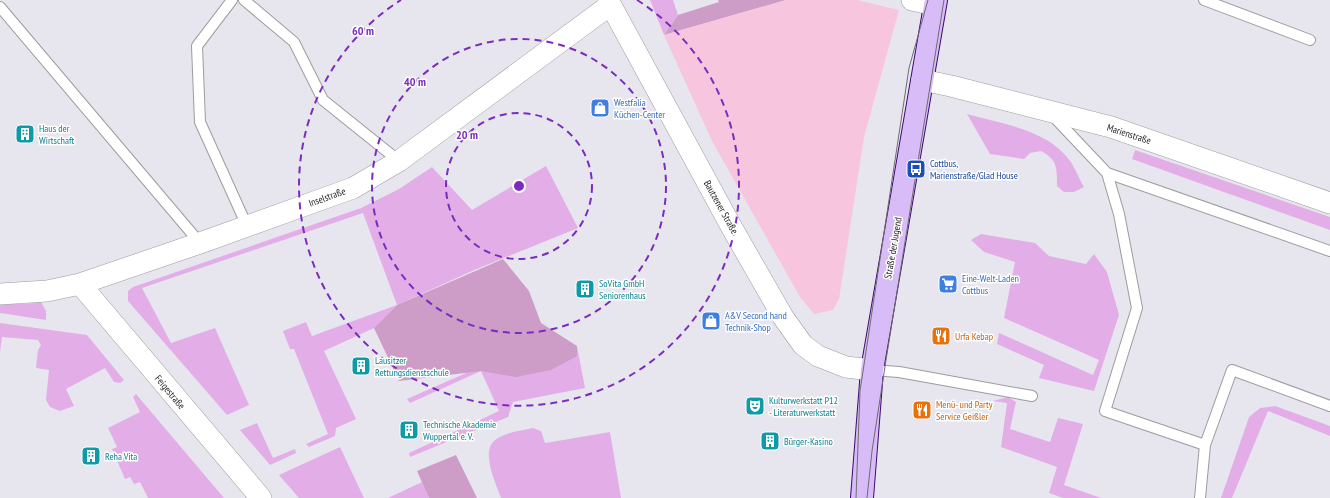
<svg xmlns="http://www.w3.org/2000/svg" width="1330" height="498" font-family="'PT Sans Narrow',sans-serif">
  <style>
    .grass { fill: #e3aee7 }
    .forest { fill: #cd9cc7 }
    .park { fill: #f7c5de }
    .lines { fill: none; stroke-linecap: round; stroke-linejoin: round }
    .lane-casing { stroke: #9c9c9c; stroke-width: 12 }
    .street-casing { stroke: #9c9c9c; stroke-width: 22 }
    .secondary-casing { stroke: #410973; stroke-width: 24 }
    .lane { stroke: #fff; stroke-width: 10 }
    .street { stroke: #fff; stroke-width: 21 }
    .secondary { stroke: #d8bcf7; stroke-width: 22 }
    .tram { stroke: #6d6d6d; stroke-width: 1 }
    .ring { fill: none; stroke: #7b2cbf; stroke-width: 2; stroke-dasharray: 7 5 }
    .labels { text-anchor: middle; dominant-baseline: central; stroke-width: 3; stroke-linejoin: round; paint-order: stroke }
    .shop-label { font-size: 10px; fill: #366cbe; stroke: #fff; text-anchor: start }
    .culture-label { font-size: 10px; fill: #0d838f; stroke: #fff; text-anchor: start }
    .street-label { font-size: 10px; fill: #1f1f1f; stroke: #fff }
    .transit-label { font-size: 10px; fill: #164399; stroke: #fff; text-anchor: start }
    .food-label { font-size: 10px; fill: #c56008; stroke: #fff; text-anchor: start }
    .centre { fill: #7b2cbf; stroke: #fff; stroke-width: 2 }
    .ring-label { font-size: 12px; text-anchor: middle; font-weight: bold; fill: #7b2cbf; stroke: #fff; stroke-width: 3; stroke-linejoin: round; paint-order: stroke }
  </style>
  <rect width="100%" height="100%" fill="#e7e6ef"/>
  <path class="grass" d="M 650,0 L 673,0 L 678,15 L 664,35 Z
    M 967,114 C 1002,124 1048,129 1071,162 C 1076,170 1079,179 1084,187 L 1074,192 L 1064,192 L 1057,186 C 1057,169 1058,160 1041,151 L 1030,153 L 1024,159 L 990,154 Z
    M 1135,150 L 1330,217 L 1330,230 L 1132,159 Z
    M 546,166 L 578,228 L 472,271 L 397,305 L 374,328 L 324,351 L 356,419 L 336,428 L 335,436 L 309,447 L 306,444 L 328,434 L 294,349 L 290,349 L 283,331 L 306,322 L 312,336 L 397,305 L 363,213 L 142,288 L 171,343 L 215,328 L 249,405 L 227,415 L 128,301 L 128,291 L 133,287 L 361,208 L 399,189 L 432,167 L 472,210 Z
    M 981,234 L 1035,243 L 1049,256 L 1086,264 L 1094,254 L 1107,272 L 1119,315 L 1094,391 L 1039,378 L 1044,365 L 997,344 L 999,333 L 1093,375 L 1099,360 L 1004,318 L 1015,262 L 984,252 L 971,240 Z
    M 41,302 L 46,311 L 46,320 L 0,313 L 0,304 L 26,304 Z
    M 0,323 L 87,335 L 124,380 L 120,383 L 114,382 L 105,368 L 66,389 L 74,406 L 60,411 L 50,407 L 46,400 L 49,370 L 36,368 L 38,350 L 41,345 L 38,340 L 2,337 L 0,352 Z
    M 577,346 L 585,388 L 513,402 L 508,417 L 410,457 L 409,453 L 499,411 L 481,371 L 410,403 L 407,399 L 482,366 L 577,356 Z
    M 136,394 L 224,498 L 148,498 L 140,482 L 134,484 L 130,477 L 125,479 L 112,449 L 117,447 L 108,428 L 140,412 L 133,397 Z
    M 1008,397 L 1016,402 L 1010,429 L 1050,442 L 1058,418 L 1083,424 L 1064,485 L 1101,498 L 1063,498 L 1049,493 L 1057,467 L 1001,447 L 1007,403 L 993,401 Z
    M 1275,406 L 1330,426 L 1330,436 L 1268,411 L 1232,498 L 1221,498 L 1249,417 L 1260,408 Z
    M 257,423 L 273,458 L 295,449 L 296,453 L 270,465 L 240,430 Z
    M 533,428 L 541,431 L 545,443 L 610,432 L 621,498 L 501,498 C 496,484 481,453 494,441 C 504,432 521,431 533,428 Z
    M 340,447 L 364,498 L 299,498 L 279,475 Z
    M 422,482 L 429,498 L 388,498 Z"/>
  <path class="forest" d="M 718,0 L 786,0 L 664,35 L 678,15 L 719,2 Z
    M 503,259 L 529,291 L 541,323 L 577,346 L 577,356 L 551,370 L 516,377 L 481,371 L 399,381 L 374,328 L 397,305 Z
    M 456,455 L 477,498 L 429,498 L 417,471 Z"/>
  <path class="park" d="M 786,0 L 857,0 L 899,10 L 864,137 L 839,299 L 833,310 L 814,314 L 800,297 L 712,141 L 664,35 Z"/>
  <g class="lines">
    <g class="lane-casing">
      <path id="lane" d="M 232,0 L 197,46 L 200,122 L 247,226
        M 244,0 L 294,42 L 323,100 L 399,161
        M 1204,0 L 1310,40
        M 0,7 L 200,243
        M 1053,116 L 1107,173 L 1119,214 L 1137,308 L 1105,411 L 1205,445 L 1232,370 L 1330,406
        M 1107,173 L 1330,251
        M 872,370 L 899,372 L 1032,396
        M 1200,498 L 1205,445"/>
    </g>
    <g class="street-casing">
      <path id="street" d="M 608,0 L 732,228 L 783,317 L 803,345 L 818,356 L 846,367 L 872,370
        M 912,0 L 935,5
        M 922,80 L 951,86 L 1111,127 L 1330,203
        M 80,284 L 261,498
        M 0,294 L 47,291 L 80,284 L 200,243 L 353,188 L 399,161 L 610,5"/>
    </g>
    <g class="secondary-casing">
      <path id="secondary" d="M 862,498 L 872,370 L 936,0"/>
    </g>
    <use href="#lane" class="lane"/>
    <use href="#street" class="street"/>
    <use href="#secondary" class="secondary"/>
    <path class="tram" d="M 856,498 L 860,391 L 909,68 L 928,0
      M 867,498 L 872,451 L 886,360 L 944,0"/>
  </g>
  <g class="ring">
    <circle cx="519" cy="186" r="73"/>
    <circle cx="519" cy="186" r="147"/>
    <path d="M637 0A220 220 0 1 1 401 0"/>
  </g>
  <defs>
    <g id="shop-square" transform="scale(1)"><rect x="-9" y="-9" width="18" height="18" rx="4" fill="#3f7fe0" stroke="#fff"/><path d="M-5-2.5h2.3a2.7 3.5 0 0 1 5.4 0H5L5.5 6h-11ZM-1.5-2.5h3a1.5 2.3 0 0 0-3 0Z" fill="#fff"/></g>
    <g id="building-square" transform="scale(1)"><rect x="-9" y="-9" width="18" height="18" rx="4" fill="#0f9aa8" stroke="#fff"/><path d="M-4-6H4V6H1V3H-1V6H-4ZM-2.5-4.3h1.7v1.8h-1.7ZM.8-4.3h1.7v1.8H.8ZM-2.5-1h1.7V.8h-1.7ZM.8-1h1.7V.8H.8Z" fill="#fff"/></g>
    <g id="bus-square" transform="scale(1)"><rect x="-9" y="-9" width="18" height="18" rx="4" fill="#1a4fb4" stroke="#fff"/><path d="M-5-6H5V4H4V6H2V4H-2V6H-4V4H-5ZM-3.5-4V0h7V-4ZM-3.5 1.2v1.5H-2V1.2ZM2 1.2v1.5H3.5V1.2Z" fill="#fff"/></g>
    <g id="supermarket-square" transform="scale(1)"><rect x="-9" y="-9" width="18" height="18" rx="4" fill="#3f7fe0" stroke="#fff"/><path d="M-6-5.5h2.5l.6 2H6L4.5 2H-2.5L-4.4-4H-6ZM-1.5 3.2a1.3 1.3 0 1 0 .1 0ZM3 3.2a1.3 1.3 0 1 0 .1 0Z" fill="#fff"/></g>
    <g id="restaurant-square" transform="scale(1)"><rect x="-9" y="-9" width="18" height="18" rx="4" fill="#e8710a" stroke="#fff"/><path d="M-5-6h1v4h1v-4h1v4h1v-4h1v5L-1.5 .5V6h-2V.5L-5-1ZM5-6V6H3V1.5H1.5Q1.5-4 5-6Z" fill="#fff"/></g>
    <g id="theatre-square" transform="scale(1)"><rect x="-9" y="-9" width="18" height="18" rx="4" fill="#0f9aa8" stroke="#fff"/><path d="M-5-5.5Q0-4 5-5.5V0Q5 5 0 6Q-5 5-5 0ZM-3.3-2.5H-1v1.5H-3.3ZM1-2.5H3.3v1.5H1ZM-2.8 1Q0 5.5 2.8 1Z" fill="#fff"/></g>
  </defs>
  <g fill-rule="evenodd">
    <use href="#shop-square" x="600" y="108"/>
    <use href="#building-square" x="25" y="134"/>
    <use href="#bus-square" x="916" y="169"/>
    <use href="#supermarket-square" x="948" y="284"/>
    <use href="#building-square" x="585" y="289"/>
    <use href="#shop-square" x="711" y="321"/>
    <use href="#restaurant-square" x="941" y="336"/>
    <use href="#building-square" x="361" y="366"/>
    <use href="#theatre-square" x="755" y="406"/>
    <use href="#restaurant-square" x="922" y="410"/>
    <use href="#building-square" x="409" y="430"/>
    <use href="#building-square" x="770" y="441"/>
    <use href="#building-square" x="91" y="456"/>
  </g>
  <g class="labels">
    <g class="shop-label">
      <text x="614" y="102">Westfalia<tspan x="614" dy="12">Küchen-Center</tspan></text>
      <text x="962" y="278">Eine-Welt-Laden<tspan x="962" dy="12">Cottbus</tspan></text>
      <text x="725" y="315">A&amp;V Second hand<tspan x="725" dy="12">Technik-Shop</tspan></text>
    </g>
    <g class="culture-label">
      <text x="39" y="128">Haus der<tspan x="39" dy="12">Wirtschaft</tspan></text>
      <text x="599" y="283">SoVita GmbH<tspan x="599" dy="12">Seniorenhaus</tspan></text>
      <text x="375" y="360">Lausitzer<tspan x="375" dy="12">Rettungsdienstschule</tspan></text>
      <text x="769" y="400">Kulturwerkstatt P12<tspan x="769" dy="12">- Literaturwerkstatt</tspan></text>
      <text x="423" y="424">Technische Akademie<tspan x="423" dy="12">Wuppertal e. V.</tspan></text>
      <text x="784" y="441">Bürger-Kasino</text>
      <text x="105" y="456">Reha Vita</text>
    </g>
    <g class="street-label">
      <text transform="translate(1129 134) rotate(18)">Marienstraße</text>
      <text transform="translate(327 197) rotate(-20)">Inselstraße</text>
      <text transform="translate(721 207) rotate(61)">Bautzener Straße</text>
      <text transform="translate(893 248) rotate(-80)">Straße der Jugend</text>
      <text transform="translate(170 392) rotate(50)">Feigestraße</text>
    </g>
    <g class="transit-label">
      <text x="930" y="163">Cottbus,<tspan x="930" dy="12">Marienstraße/Glad House</tspan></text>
    </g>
    <g class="food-label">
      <text x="955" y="336">Urfa Kebap</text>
      <text x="936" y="404">Menü- und Party<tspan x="936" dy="12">Service Geißler</tspan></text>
    </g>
  </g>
  <circle cx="519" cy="186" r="6" class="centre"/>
  <g class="ring-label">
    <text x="363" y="35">60 m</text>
    <text x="415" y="86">40 m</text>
    <text x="467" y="139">20 m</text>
  </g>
</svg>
